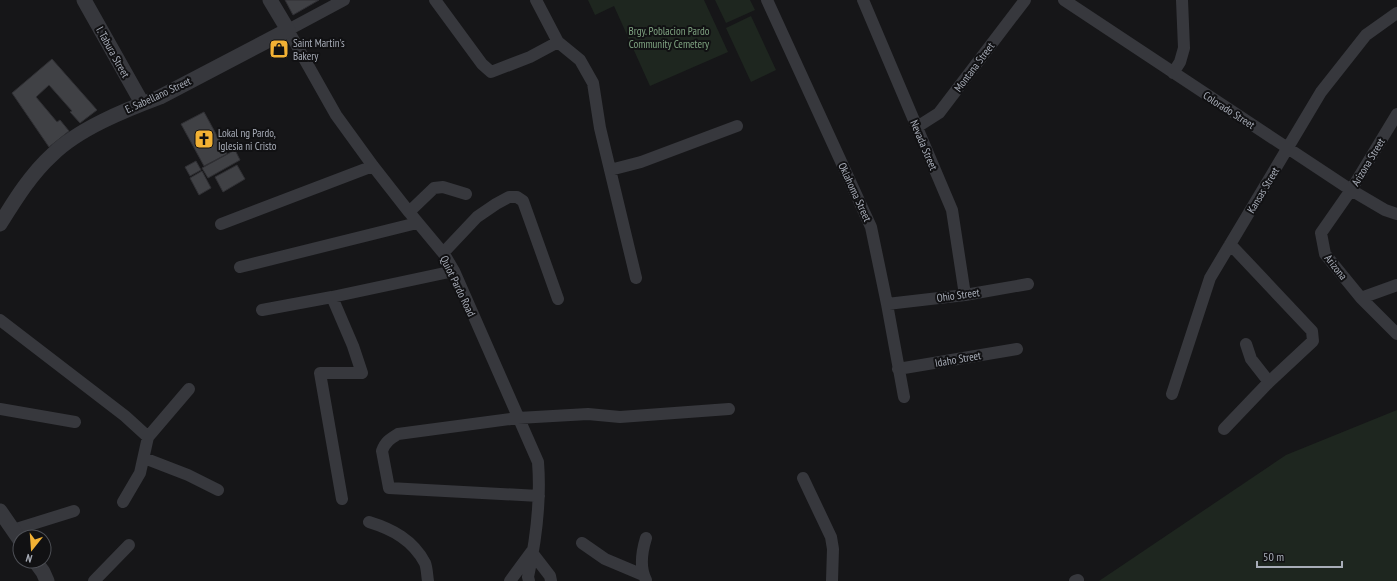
<svg xmlns="http://www.w3.org/2000/svg" width="1397" height="581" font-family="'PT Sans Narrow',sans-serif">
  <style>
    .green { fill: #1e261f }
    .building { fill: #404145; stroke: #303034 }
    .lines { fill: none; stroke-linecap: round; stroke-linejoin: round }
    .minor { stroke: #37383d; stroke-width: 12 }
    .tertiary { stroke: #37383d; stroke-width: 15 }
    .labels { text-anchor: middle; dominant-baseline: central; stroke-width: 4; stroke-linejoin: round; paint-order: stroke }
    .park-label { font-size: 11px; fill: #7fa381; stroke: #111113 }
    .poi-label { font-size: 11px; fill: #a8adb8; stroke: #111113; text-anchor: start }
    .street-label { font-size: 11px; fill: #a8adb8; stroke: #111113 }
  </style>
  <rect width="100%" height="100%" fill="#161618"/>
  <path class="green" d="M 588,0 L 704,0 L 728,52 L 650,86 L 614,6 L 595,15 Z
    M 715,0 L 750,0 L 755,10 L 726,23 Z
    M 751,16 L 776,70 L 751,82 L 726,28 Z
    M 1397,410 L 1397,581 L 1099,581 L 1286,455 Z"/>
  <path class="building" d="M 285,0 L 319,0 L 293,15 Z
    M 52,59 L 97,110 L 80,123 L 70,112 L 72,111 L 49,85 L 36,97 L 57,122 L 60,120 L 69,131 L 49,147 L 12,93 Z
    M 204,112 L 227,154 L 204,166 L 181,124 Z
    M 235,150 L 240,160 L 208,178 L 202,168 Z
    M 196,161 L 201,170 L 190,176 L 185,167 Z
    M 237,165 L 245,179 L 223,192 L 215,177 Z
    M 202,171 L 211,188 L 199,195 L 190,178 Z"/>
  <g class="lines">
    <path class="minor" d="M 344,0 L 288,30 L 336,115 L 373,166 L 409,212 L 444,254 L 454,271 L 538,462 C 541,500 536,540 528,577 L 529,581
      M 435,0 L 482,64 L 491,72 L 530,57 L 558,42
      M 536,0 L 558,42 L 580,60 L 593,83 L 600,128 L 636,278
      M 767,0 L 871,227 L 887,304 L 904,397
      M 863,0 L 952,210 L 965,295
      M 1064,0 L 1351,190 L 1385,210 L 1397,214
      M 1173,73 L 1180,62 L 1184,48 L 1182,0
      M 1397,114 L 1351,190 L 1321,233 L 1325,254 L 1361,298 L 1397,334
      M 917,127 L 939,113 L 1025,0
      M 610,170 L 641,162 L 737,126
      M 409,212 L 434,188 L 443,187 L 466,194
      M 221,224 L 373,166
      M 443,253 L 477,217 L 496,204 L 509,197 L 517,197 L 523,201 L 558,299
      M 240,267 L 417,223
      M 332,297 L 353,346 L 362,373 L 320,373 L 342,499
      M 1361,298 L 1397,285
      M 887,304 L 965,295 L 1028,284
      M 262,310 L 332,297 L 454,271
      M 0,320 L 125,416 L 148,437
      M 1246,344 L 1251,359 L 1269,382
      M 898,369 L 1017,349
      M 1172,394 L 1210,278 L 1321,92 L 1366,35 L 1397,13
      M 0,409 L 75,422
      M 1224,429 L 1269,382 L 1313,341 L 1312,331 L 1230,244
      M 144,458 L 188,475 L 218,490
      M 803,478 L 831,537 L 833,549 L 832,581
      M 539,496 L 389,488 L 382,451 C 385,442 390,439 398,434 L 518,418 L 588,414 L 620,417 L 729,409
      M 123,502 L 140,473 L 148,437 L 189,389
      M 369,522 C 392,529 413,540 425,563 C 427,568 427,575 428,581
      M 13,530 L 74,511
      M 582,543 L 605,559 L 643,575
      M 533,554 L 550,576 L 551,581
      M 646,580 C 639,567 642,551 646,538
      M 94,581 L 129,545
      M 510,581 L 532,551
      M 1075,581 L 1078,580"/>
    <path class="tertiary" d="M 84,0 L 142,103
      M 0,224 C 15,200 31,174 52,155 C 78,129 125,110 160,97 L 288,30 L 270,0
      M 0,511 L 20,540
      M 35,561 L 43,572 L 47,581"/>
  </g>
  <defs>
    <g id="shop-square" transform="scale(1)"><rect x="-9" y="-9" width="18" height="18" rx="4" fill="#f2b134" stroke="#111113"/><path d="M-5-2.5h2.3a2.7 3.5 0 0 1 5.4 0H5L5.5 6h-11ZM-1.5-2.5h3a1.5 2.3 0 0 0-3 0Z" fill="#111"/></g>
    <g id="church-square" transform="scale(1)"><rect x="-9" y="-9" width="18" height="18" rx="4" fill="#f2b134" stroke="#111113"/><path d="M-1.2-6h2.4v3.5h3.3v2.4h-3.3V6h-2.4V-.1h-3.3v-2.4h3.3Z" fill="#111"/></g>
  </defs>
  <g fill-rule="evenodd">
    <use href="#shop-square" x="279" y="49"/>
    <use href="#church-square" x="204" y="139"/>
  </g>
  <g class="labels">
    <g class="park-label">
      <text x="669" y="31">Brgy. Poblacion Pardo<tspan x="669" dy="13">Community Cemetery</tspan></text>
    </g>
    <g class="poi-label">
      <text x="293" y="43">Saint Martin's<tspan x="293" dy="13">Bakery</tspan></text>
      <text x="218" y="133">Lokal ng Pardo,<tspan x="218" dy="13">Iglesia ni Cristo</tspan></text>
    </g>
    <g class="street-label">
      <text transform="translate(113 52) rotate(61)">I. Tabura Street</text>
      <text transform="translate(974 67) rotate(-53)">Montana Street</text>
      <text transform="translate(158 95) rotate(-25)">E. Sabellano Street</text>
      <text transform="translate(1229 110) rotate(33)">Colorado Street</text>
      <text transform="translate(924 145) rotate(67)">Nevada Street</text>
      <text transform="translate(1368 162) rotate(-59)">Arizona Street</text>
      <text transform="translate(1263 190) rotate(-59)">Kansas Street</text>
      <text transform="translate(855 192) rotate(65)">Oklahoma Street</text>
      <text transform="translate(1336 267) rotate(52)">Arizona</text>
      <text transform="translate(458 286) rotate(64)">Quiot Pardo Road</text>
      <text transform="translate(958 295) rotate(-8)">Ohio Street</text>
      <text transform="translate(958 359) rotate(-10)">Idaho Street</text>
    </g>
  </g>
  <g transform="translate(32 549) rotate(197)"><circle r="19" fill="#111113" stroke="#4d4f55"/>
  <path d="M0-3L7 15L0 10L-7 15Z" fill="#f2b134"/>
  <text y="-6" font-size="11" font-weight="bold" text-anchor="middle" fill="#a8adb8">N</text>
  </g>
  <path d="M1257 561v6h85v-6" fill="none" stroke="#a8adb8" stroke-width="2"/>
  <text x="1263" y="561" font-size="12" fill="#a8adb8" stroke="#111113" stroke-width="3" paint-order="stroke">50 m</text>
</svg>
